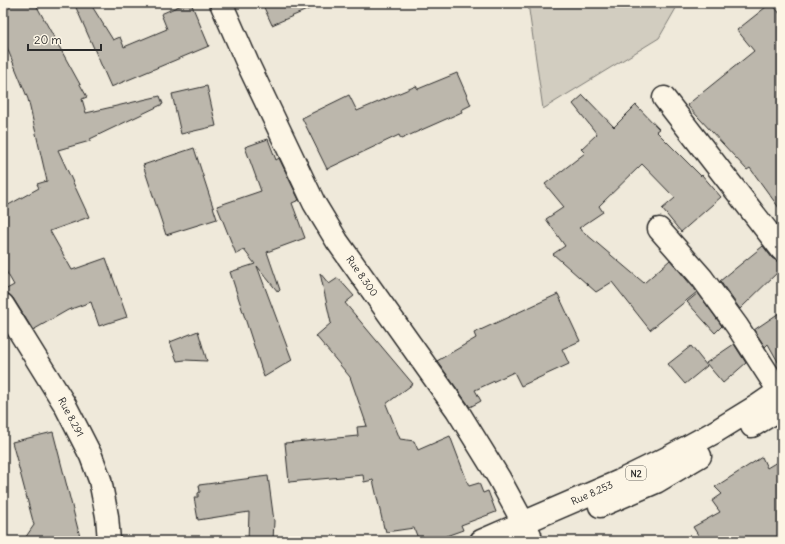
<svg xmlns="http://www.w3.org/2000/svg" width="785" height="544" font-family="Delius,sans-serif">
  <style>
    .green { fill: #d2cdc0; stroke: #7e7c76 }
    .building { fill: #bcb7ac; stroke: #2b2b2b }
    .lines { fill: none; stroke-linecap: round; stroke-linejoin: round }
    .minor-casing { stroke: #2b2b2b; stroke-width: 25 }
    .trunk-casing { stroke: #2b2b2b; stroke-width: 25 }
    .minor { stroke: #fcf5e5; stroke-width: 22 }
    .trunk { stroke: #fcf5e5; stroke-width: 22 }
    .labels { text-anchor: middle; dominant-baseline: central; stroke-width: 3; stroke-linejoin: round; paint-order: stroke }
    .shield { fill: #fcf5e5; stroke: #6a6863; stroke-width: 1 }
    .shield-label { font-size: 9px; font-weight: bold; fill: #2b2b2b }
    .street-label { font-size: 10px; fill: #2b2b2b; stroke: #fcf5e5 }
  </style>
  <rect width="100%" height="100%" fill="#efe9da"/>
  <filter id="ink" filterUnits="userSpaceOnUse"><feTurbulence type="fractalNoise" baseFrequency=".025" numOctaves="2"/><feDisplacementMap in="SourceGraphic" scale="8" xChannelSelector="R" yChannelSelector="G"/><feConvolveMatrix kernelMatrix="1 2 1 2 8 2 1 2 1" color-interpolation-filters="sRGB"/></filter>
  <g filter="url(#ink)">
    <path class="green" d="M 528,3 L 679,3 L 659,38 L 543,109 Z"/>
    <path class="building" d="M 3,3 L 35,3 L 87,97 L 82,99 L 86,113 L 160,96 L 163,104 L 90,139 L 90,141 L 58,150 L 89,217 L 50,231 L 72,270 L 106,258 L 127,317 L 99,326 L 91,302 L 68,310 L 33,330 L 13,298 L 9,294 L 3,293 L 3,291 L 14,285 L 3,266 L 3,208 L 39,188 L 37,184 L 47,181 L 28,99 L 3,38 Z
      M 74,3 L 90,3 L 113,40 L 120,37 L 124,47 L 167,29 L 161,14 L 186,3 L 191,3 L 209,46 L 111,87 Z
      M 262,3 L 323,3 L 272,25 Z
      M 771,3 L 782,16 L 782,212 L 750,168 L 747,170 L 687,105 L 754,51 L 737,30 Z
      M 457,73 L 471,105 L 461,110 L 462,112 L 401,139 L 399,135 L 327,169 L 302,118 L 349,95 L 357,111 L 416,86 L 418,89 Z
      M 207,86 L 216,126 L 181,134 L 172,94 Z
      M 583,95 L 614,127 L 636,105 L 659,129 L 656,131 L 701,176 L 702,175 L 721,197 L 681,232 L 662,209 L 675,198 L 642,164 L 599,206 L 603,212 L 579,228 L 644,283 L 670,260 L 697,292 L 650,330 L 612,282 L 596,292 L 553,254 L 565,246 L 546,219 L 564,207 L 545,184 L 585,153 L 581,149 L 597,134 L 573,104 Z
      M 268,139 L 276,160 L 279,158 L 299,200 L 292,203 L 305,238 L 267,252 L 280,290 L 278,292 L 257,266 L 292,360 L 264,377 L 230,272 L 255,264 L 244,250 L 236,254 L 217,206 L 261,191 L 245,147 Z
      M 194,148 L 217,219 L 166,235 L 143,165 Z
      M 763,246 L 772,258 L 777,261 L 781,262 L 782,268 L 740,309 L 720,281 Z
      M 320,273 L 329,284 L 338,278 L 354,296 L 345,303 L 413,384 L 386,404 L 400,439 L 414,441 L 418,450 L 450,436 L 469,486 L 479,483 L 483,493 L 488,491 L 496,512 L 461,525 L 463,530 L 432,541 L 419,541 L 414,528 L 386,532 L 385,528 L 384,528 L 373,480 L 364,482 L 363,475 L 289,482 L 285,443 L 358,436 L 357,427 L 367,426 L 350,377 L 316,336 L 331,323 Z
      M 698,293 L 722,326 L 715,333 L 687,302 Z
      M 558,294 L 580,341 L 562,349 L 569,364 L 521,386 L 514,372 L 475,390 L 481,401 L 470,407 L 437,361 L 476,338 L 474,333 Z
      M 782,311 L 782,369 L 768,344 L 765,347 L 754,330 Z
      M 198,331 L 207,361 L 185,360 L 177,361 L 170,342 Z
      M 734,344 L 746,363 L 723,383 L 706,363 Z
      M 691,346 L 707,366 L 685,384 L 668,364 Z
      M 53,432 L 81,541 L 23,541 L 34,525 L 12,442 Z
      M 762,457 L 767,468 L 782,459 L 782,541 L 702,541 L 693,527 L 720,512 L 712,501 L 722,494 L 715,487 Z
      M 268,476 L 274,521 L 273,541 L 248,541 L 249,512 L 198,520 L 194,497 L 198,497 L 198,493 L 200,492 L 199,485 Z"/>
    <g class="lines">
      <g class="minor-casing">
        <path id="minor" d="M 221,3 L 247,62 L 314,203 L 337,241 L 457,410 L 499,478 L 530,535
          M 664,98 L 782,250
          M 659,229 L 702,278 L 737,326 L 779,391
          M 3,305 L 65,405 L 91,456 L 100,480 L 107,516 L 109,541"/>
      </g>
      <g class="trunk-casing">
        <path id="trunk" d="M 752,426 L 782,408
          M 600,506 L 656,482 L 700,456
          M 481,541 L 620,481 L 667,458 L 713,433 L 757,406 L 782,389"/>
      </g>
      <use href="#minor" class="minor"/>
      <use href="#trunk" class="trunk"/>
    </g>
  </g>
  <g class="labels">
    <rect class="shield" x="626" y="466" width="20" height="14" rx="3"/>
    <g class="shield-label">
      <text x="636" y="473">N2</text>
    </g>
    <g class="street-label">
      <text transform="translate(362 276) rotate(55)">Rue 8.300</text>
      <text transform="translate(71 417) rotate(62)">Rue 8.291</text>
      <text transform="translate(592 493) rotate(-24)">Rue 8.253</text>
    </g>
  </g>
  <rect width="785" height="544" fill="none" stroke="#fcf5e5" stroke-width="16"/>
  <rect x="8" y="8" width="769" height="528" fill="none" stroke="#2b2b2b" stroke-width="1.5" filter="url(#ink)"/>
  <path d="M28 44v6h73v-6" fill="none" stroke="#2b2b2b" stroke-width="2"/>
  <text x="34" y="44" font-size="12" fill="#2b2b2b" stroke="#fcf5e5" stroke-width="3" paint-order="stroke">20 m</text>
</svg>
